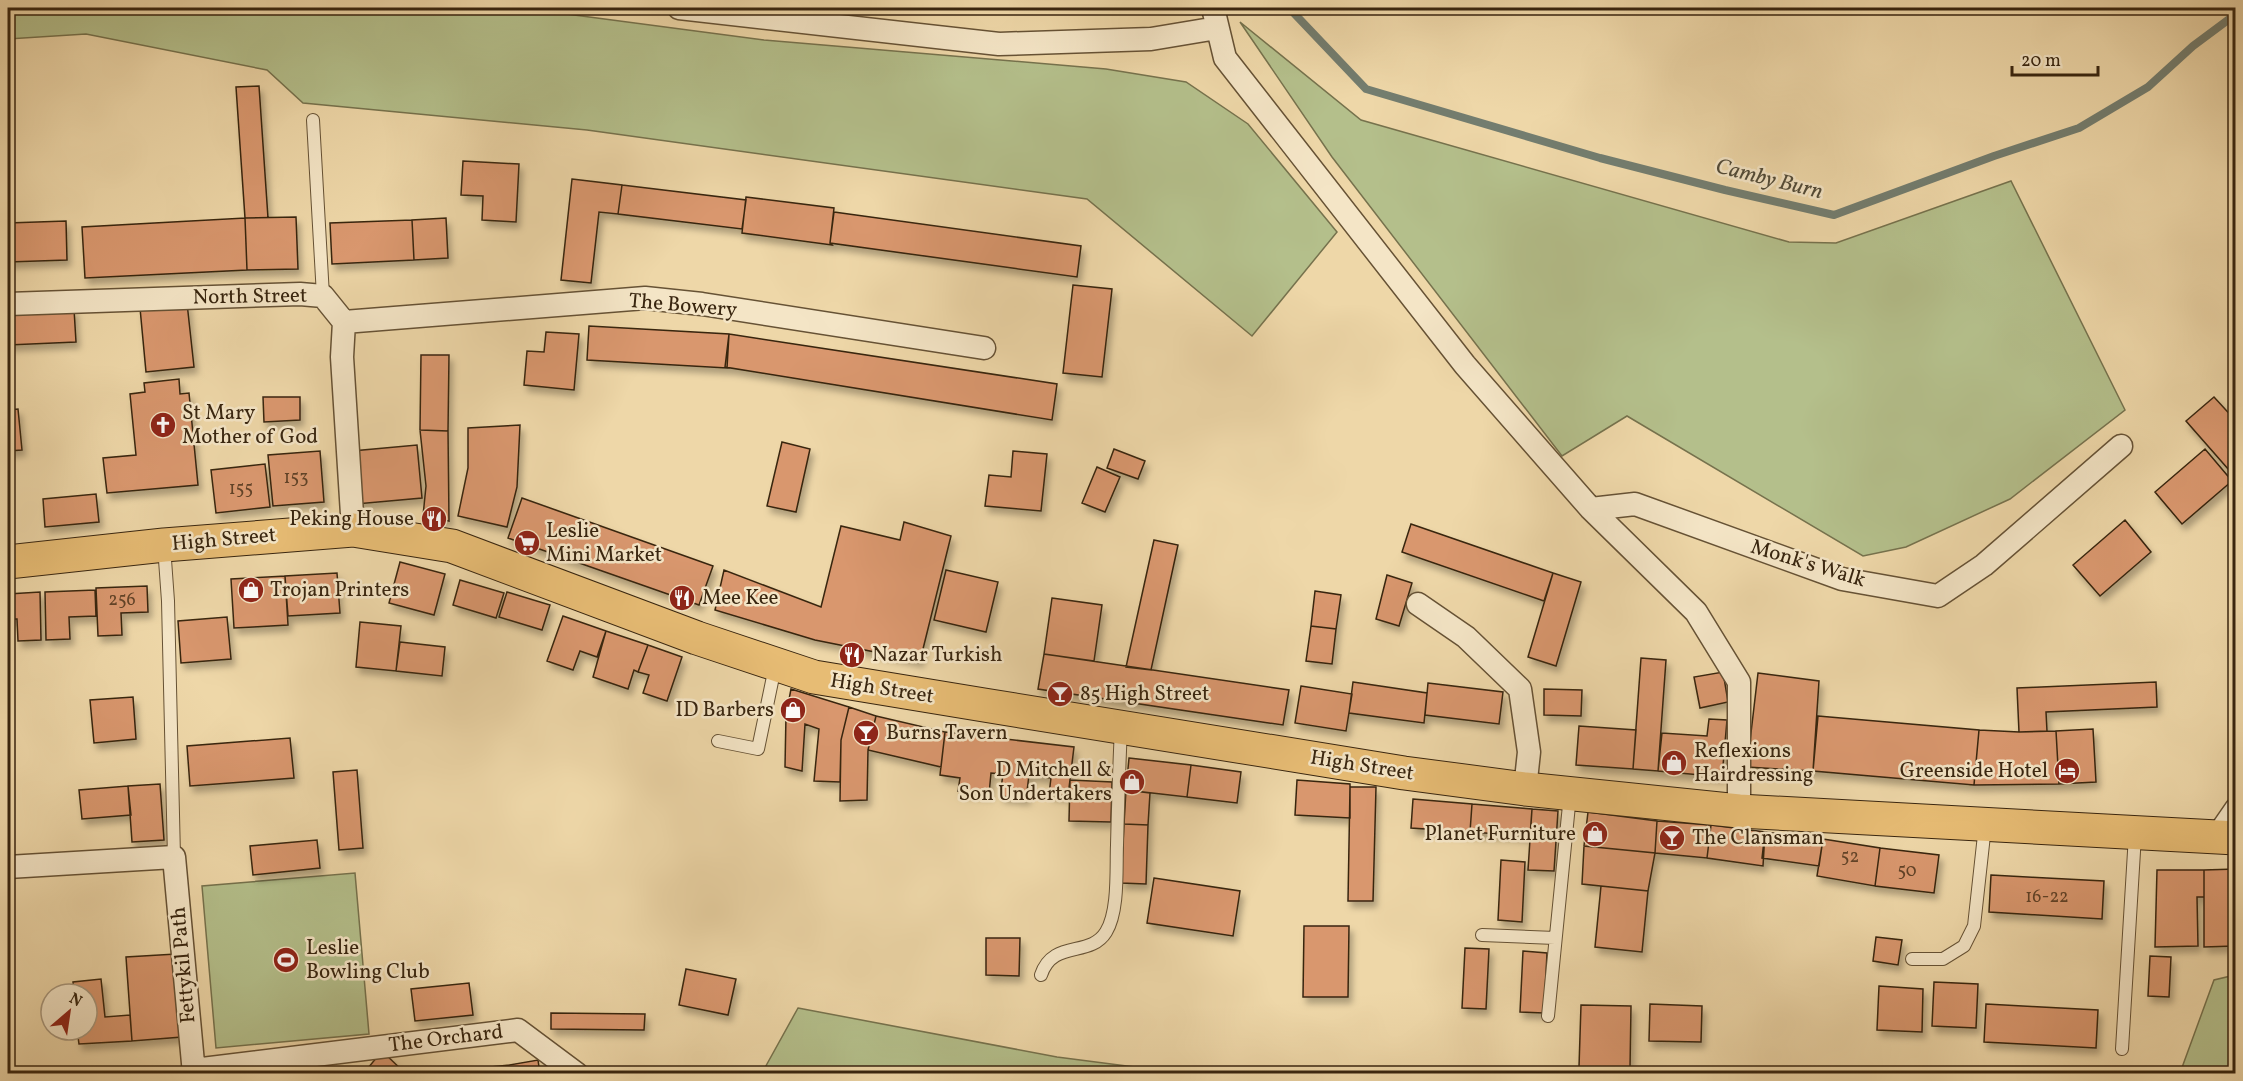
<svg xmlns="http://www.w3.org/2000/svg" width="2243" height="1081" font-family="Vollkorn,serif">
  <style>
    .green { fill: #b4bf8b; stroke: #76724d; stroke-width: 1.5 }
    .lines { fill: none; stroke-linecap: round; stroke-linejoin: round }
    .stream { stroke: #737d6f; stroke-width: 8 }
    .building { fill: #d9976e; stroke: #38250f; stroke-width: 1.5; filter: url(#shadow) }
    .lane-casing { stroke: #665235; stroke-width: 14 }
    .street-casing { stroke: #665235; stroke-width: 25 }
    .primary-casing { stroke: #38250f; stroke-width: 35 }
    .lane { stroke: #f4e5c6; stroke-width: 12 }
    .street { stroke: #f4e5c6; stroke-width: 22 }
    .primary { stroke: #e7bc74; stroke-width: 33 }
    .labels { text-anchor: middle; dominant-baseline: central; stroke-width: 5; stroke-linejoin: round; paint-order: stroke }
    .number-label { font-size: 18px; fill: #604227 }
    .street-label { font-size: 21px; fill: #38250f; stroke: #f4e5c6 }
    .poi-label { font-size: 21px; fill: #38250f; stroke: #f4e5c6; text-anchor: start }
    .water-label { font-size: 22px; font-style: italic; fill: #514a37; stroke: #f4e5c6 }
  </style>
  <defs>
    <filter id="shadow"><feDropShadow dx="3.5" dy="6" stdDeviation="3" flood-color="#0004"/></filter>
  </defs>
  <rect width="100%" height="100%" fill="#eed7a8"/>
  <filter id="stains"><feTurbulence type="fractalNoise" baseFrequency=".00333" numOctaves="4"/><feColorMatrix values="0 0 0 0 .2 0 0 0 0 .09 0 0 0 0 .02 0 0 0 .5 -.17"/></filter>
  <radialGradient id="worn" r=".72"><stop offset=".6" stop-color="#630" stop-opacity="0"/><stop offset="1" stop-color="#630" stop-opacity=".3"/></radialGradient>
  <path class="green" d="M 8,8 L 521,8 L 764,40 L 1106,69 L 1186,82 L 1248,124 L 1337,232 L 1252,336 L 1087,199 L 587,130 L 303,103 L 267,70 L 86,34 L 8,39 Z
    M 1240,22 L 1361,120 L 1789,242 L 1836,243 L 2011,181 L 2125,410 L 2010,499 L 1906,547 L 1863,556 L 1627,416 L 1562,456 L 1332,157 Z
    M 355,873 L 369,1034 L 216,1048 L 202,886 Z
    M 2235,975 L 2235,1073 L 2180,1073 L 2214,980 Z
    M 798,1008 L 1057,1057 L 1181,1073 L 762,1073 Z"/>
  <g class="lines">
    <path class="stream" d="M 1289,8 L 1366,89 L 1600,158 L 1725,190 L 1834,215 L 1994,156 L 2079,128 L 2148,87 L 2193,46 L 2236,14"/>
  </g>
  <path class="building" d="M 259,86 L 268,218 L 245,218 L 236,87 Z
    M 463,161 L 519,164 L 516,222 L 482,220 L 483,196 L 461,195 Z
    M 572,179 L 622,185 L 618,214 L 599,212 L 591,283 L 561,280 Z
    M 622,185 L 746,200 L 742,229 L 618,214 Z
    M 746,197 L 834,208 L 830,243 L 832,245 L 742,233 Z
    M 834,212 L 1081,246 L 1077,277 L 830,243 Z
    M 296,217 L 298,269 L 247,270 L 245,218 Z
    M 245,218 L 247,270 L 85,278 L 82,227 Z
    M 446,218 L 448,258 L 414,260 L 412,220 Z
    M 412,220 L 414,260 L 332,264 L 330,223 Z
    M 66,221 L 67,260 L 8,262 L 8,223 Z
    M 1073,285 L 1112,289 L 1102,377 L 1063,373 Z
    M 187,303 L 194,367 L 146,372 L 140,308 Z
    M 74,309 L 76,342 L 8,345 L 8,312 Z
    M 589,326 L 729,334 L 727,368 L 587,360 Z
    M 546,332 L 579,334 L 574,390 L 524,385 L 527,351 L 544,352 Z
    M 729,334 L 1057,384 L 1052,420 L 725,367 Z
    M 421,355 L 449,355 L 448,431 L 420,430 Z
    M 179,379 L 180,394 L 189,393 L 198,485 L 107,493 L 103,458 L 136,455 L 130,394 L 145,392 L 144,383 Z
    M 263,397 L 300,397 L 300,420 L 264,422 Z
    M 2214,397 L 2236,421 L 2236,478 L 2186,421 Z
    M 18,409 L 22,450 L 8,451 L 8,410 Z
    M 520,425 L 517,487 L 507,527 L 458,516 L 468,468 L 468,428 Z
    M 420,430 L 448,431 L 449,521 L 423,516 L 426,486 Z
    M 782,442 L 810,449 L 796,512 L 767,506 Z
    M 417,445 L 422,498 L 356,504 L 352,451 Z
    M 1114,449 L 1145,461 L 1138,479 L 1107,468 Z
    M 2205,449 L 2232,481 L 2182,524 L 2155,492 Z
    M 320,451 L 324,502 L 273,506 L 268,455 Z
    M 1013,451 L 1047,454 L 1041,511 L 985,506 L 989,475 L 1011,477 Z
    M 265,464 L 270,507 L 216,513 L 211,470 Z
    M 1097,467 L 1120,477 L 1105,512 L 1082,503 Z
    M 96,494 L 99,522 L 45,527 L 43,499 Z
    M 522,498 L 713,566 L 699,605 L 508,538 Z
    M 2125,520 L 2151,552 L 2100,596 L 2073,565 Z
    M 904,522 L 951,536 L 920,661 L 815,640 L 715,610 L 724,570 L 821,607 L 841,526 L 900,540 Z
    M 1411,524 L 1553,573 L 1544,601 L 1402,552 Z
    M 1154,540 L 1178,545 L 1151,670 L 1126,667 Z
    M 400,562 L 445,574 L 434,615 L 389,603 Z
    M 946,570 L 998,582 L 986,632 L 934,620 Z
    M 337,573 L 340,613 L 288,616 L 285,576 Z
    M 1553,573 L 1581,582 L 1556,666 L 1528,657 Z
    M 1387,575 L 1412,583 L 1399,626 L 1376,619 Z
    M 285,576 L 288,625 L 234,628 L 231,579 Z
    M 460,580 L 504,593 L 496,618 L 453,605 Z
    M 147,586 L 148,612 L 121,613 L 122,635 L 98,636 L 96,588 Z
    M 95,590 L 96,616 L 69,617 L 70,639 L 46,640 L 45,592 Z
    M 1315,591 L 1341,595 L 1336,629 L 1311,626 Z
    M 40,592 L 41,640 L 18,641 L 17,619 L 8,619 L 8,594 Z
    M 507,592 L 550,605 L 542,630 L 499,617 Z
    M 1052,598 L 1102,605 L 1094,661 L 1044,654 Z
    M 563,616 L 606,631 L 597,657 L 580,651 L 573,670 L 547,661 Z
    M 227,617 L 231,659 L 181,663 L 178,621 Z
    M 360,622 L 401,626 L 396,671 L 356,667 Z
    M 1311,626 L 1336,629 L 1332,664 L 1306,661 Z
    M 606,631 L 648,645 L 638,672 L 634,670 L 628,689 L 593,677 Z
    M 400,642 L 445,647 L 442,676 L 396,671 Z
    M 648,645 L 682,657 L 667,701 L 643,693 L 649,675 L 638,672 Z
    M 1044,654 L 1289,690 L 1283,725 L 1038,689 Z
    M 1641,658 L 1666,660 L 1658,771 L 1633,769 Z
    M 1723,672 L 1728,702 L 1700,708 L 1694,677 Z
    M 1758,673 L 1819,681 L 1813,771 L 1747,767 Z
    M 1353,682 L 1427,693 L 1424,723 L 1349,713 Z
    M 2156,682 L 2157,707 L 2046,712 L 2047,731 L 2019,732 L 2017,688 Z
    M 1428,683 L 1503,692 L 1499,724 L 1425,715 Z
    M 1301,686 L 1352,694 L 1346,731 L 1295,723 Z
    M 791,689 L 849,707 L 841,740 L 840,782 L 814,781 L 819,729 L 805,724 L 802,771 L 785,767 L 786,715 Z
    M 1544,689 L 1582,690 L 1581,716 L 1544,715 Z
    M 133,697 L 136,739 L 94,743 L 90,700 Z
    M 849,707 L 876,716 L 868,750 L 867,800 L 840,801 L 841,740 Z
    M 876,716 L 945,732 L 941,767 L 868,750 Z
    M 1818,716 L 1979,730 L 1974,785 L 1813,771 Z
    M 1709,719 L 1727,720 L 1722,777 L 1658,771 L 1662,733 L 1707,736 Z
    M 1579,726 L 1636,730 L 1633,769 L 1576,765 Z
    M 2093,729 L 2096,782 L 2059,784 L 2056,731 Z
    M 1979,730 L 2019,732 L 2056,731 L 2059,784 L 1974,785 Z
    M 945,732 L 1074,747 L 1068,796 L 1049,794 L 1051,778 L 1029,775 L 1026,799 L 1000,796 L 1003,774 L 991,773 L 989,794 L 958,791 L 960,778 L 940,775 Z
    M 290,738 L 294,778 L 190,786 L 187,746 Z
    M 1129,758 L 1191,765 L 1187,797 L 1126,790 Z
    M 1191,765 L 1241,772 L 1237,803 L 1187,797 Z
    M 357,770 L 363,848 L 339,850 L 333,772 Z
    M 1070,780 L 1112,782 L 1111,822 L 1069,821 Z
    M 1297,780 L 1350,784 L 1350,818 L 1295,815 Z
    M 160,784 L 164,840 L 132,842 L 128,786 Z
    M 128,786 L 131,815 L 82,819 L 79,790 Z
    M 1350,787 L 1376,787 L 1373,901 L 1348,901 Z
    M 1126,790 L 1150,793 L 1148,825 L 1124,824 Z
    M 1413,799 L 1472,804 L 1470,832 L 1411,828 Z
    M 1472,804 L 1532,809 L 1530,836 L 1470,832 Z
    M 1532,809 L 1558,811 L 1554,871 L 1528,870 Z
    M 1588,812 L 1657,821 L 1655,853 L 1584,846 Z
    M 1657,821 L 1711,825 L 1707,858 L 1655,853 Z
    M 1124,824 L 1148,825 L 1146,884 L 1121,883 Z
    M 1711,825 L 1765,832 L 1763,866 L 1707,858 Z
    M 1765,832 L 1823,839 L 1819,866 L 1762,858 Z
    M 1823,839 L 1880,848 L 1875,886 L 1817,876 Z
    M 317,840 L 320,868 L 253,875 L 250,846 Z
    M 1584,846 L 1655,853 L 1648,891 L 1582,884 Z
    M 1880,848 L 1939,855 L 1934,893 L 1875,886 Z
    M 1501,860 L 1525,862 L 1522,922 L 1498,920 Z
    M 2236,869 L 2234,946 L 2204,947 L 2204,870 Z
    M 2157,870 L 2204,870 L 2204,897 L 2197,897 L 2198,946 L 2155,947 Z
    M 1991,875 L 2104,881 L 2102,919 L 1989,912 Z
    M 1154,878 L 1240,891 L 1233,936 L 1147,923 Z
    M 1601,886 L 1648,891 L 1642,952 L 1595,947 Z
    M 1304,926 L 1349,926 L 1348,997 L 1303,997 Z
    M 1876,937 L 1902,940 L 1898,965 L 1873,961 Z
    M 986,938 L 1020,938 L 1019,976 L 986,975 Z
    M 1465,948 L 1489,949 L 1486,1009 L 1462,1008 Z
    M 1523,951 L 1547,953 L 1544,1013 L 1520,1012 Z
    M 176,954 L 182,1037 L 132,1041 L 126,957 Z
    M 2150,956 L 2171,957 L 2169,997 L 2148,996 Z
    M 686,969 L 736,979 L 728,1015 L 679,1005 Z
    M 101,979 L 105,1017 L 130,1015 L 132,1041 L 79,1044 L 77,1030 L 87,1030 L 87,994 L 74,994 L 73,982 Z
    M 1934,982 L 1978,984 L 1976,1028 L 1932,1026 Z
    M 469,983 L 473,1015 L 415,1021 L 411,989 Z
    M 1879,986 L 1923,989 L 1922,1032 L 1877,1030 Z
    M 1650,1004 L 1702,1006 L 1701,1042 L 1649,1041 Z
    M 1986,1004 L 2098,1010 L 2096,1048 L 1984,1042 Z
    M 1581,1005 L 1631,1006 L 1630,1068 L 1579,1067 Z
    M 551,1013 L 645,1014 L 644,1030 L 551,1029 Z
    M 382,1051 L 406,1074 L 363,1074 Z
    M 538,1060 L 540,1074 L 510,1074 L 509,1065 Z
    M 509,1065 L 510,1074 L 481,1074 L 481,1068 Z"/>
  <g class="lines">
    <g class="lane-casing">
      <path id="lane" d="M 313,120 L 323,296
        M 164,546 L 168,601 L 174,857
        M 718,741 L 758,749 L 775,667
        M 1482,935 L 1555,938
        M 1912,959 L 1943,959 L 1964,946 L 1974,926 L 1985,826
        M 1041,975 C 1053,939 1090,958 1106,932 C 1119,911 1116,869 1117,845 C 1118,806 1119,768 1121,729
        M 1548,1016 L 1570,795
        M 2122,1049 L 2135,835"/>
    </g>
    <g class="street-casing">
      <path id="street" d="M 679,8 L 999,44 L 1151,39 L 1217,28
        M 1213,8 L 1225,58 L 1465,365 L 1591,509 L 1696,612 L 1739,682 L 1739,811
        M 8,304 L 300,294 L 323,296 L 344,322 L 342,357 L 353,530
        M 344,322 L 645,298 L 702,304 L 984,348
        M 1591,509 L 1635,504 L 1842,579 L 1938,596 L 1984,565 L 2121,446
        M 1418,604 L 1466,637 L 1520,689 L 1529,752 L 1525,789
        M 2216,838 L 2236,809
        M 8,867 L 174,857 L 194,1074
        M 194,1070 L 518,1030 L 577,1074"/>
    </g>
    <g class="primary-casing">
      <path id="primary" d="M 8,562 L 164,545 L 353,530 L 452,546 L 697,638 L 814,677 L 984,705 L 1404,773 L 1525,789 L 1739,811 L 2236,838"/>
    </g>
    <use href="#lane" class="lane"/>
    <use href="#street" class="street"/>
    <use href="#primary" class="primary"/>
  </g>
  <defs>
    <g id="church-disc" transform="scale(1.35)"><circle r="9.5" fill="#8f2418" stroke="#f4e5c6"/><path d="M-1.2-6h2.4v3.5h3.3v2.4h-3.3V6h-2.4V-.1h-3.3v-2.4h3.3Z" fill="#fff"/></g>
    <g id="restaurant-disc" transform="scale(1.35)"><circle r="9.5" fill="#8f2418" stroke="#f4e5c6"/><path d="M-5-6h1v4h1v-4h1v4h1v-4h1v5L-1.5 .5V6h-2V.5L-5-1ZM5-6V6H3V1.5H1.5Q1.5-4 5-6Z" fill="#fff"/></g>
    <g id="supermarket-disc" transform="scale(1.35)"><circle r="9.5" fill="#8f2418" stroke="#f4e5c6"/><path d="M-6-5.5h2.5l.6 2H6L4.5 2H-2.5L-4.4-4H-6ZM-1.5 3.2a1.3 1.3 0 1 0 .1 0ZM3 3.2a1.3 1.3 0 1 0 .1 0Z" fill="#fff"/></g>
    <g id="shop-disc" transform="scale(1.35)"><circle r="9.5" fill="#8f2418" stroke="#f4e5c6"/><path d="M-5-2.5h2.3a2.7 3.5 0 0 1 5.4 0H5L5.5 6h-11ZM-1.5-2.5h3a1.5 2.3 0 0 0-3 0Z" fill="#fff"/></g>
    <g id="bar-disc" transform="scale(1.35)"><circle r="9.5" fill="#8f2418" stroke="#f4e5c6"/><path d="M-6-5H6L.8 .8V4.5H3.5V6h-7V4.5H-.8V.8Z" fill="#fff"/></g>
    <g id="hotel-disc" transform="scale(1.35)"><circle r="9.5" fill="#8f2418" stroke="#f4e5c6"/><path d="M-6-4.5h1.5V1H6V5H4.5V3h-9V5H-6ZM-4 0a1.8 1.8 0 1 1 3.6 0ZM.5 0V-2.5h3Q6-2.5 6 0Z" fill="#fff"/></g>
    <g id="stadium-disc" transform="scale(1.35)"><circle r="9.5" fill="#8f2418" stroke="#f4e5c6"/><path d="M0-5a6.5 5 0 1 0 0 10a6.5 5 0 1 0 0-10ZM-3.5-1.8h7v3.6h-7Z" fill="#fff"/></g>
  </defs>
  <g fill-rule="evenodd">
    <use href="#church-disc" x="163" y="425"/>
    <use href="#restaurant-disc" x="434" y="519"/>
    <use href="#supermarket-disc" x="527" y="543"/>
    <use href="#shop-disc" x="251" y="590"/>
    <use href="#restaurant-disc" x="682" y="598"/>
    <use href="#restaurant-disc" x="852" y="655"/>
    <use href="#bar-disc" x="1060" y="694"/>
    <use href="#shop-disc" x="793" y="710"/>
    <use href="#bar-disc" x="866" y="733"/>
    <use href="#shop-disc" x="1674" y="763"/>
    <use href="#hotel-disc" x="2067" y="771"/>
    <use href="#shop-disc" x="1132" y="782"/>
    <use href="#shop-disc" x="1595" y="834"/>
    <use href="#bar-disc" x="1672" y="838"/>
    <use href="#stadium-disc" x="286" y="960"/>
  </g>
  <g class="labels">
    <g class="number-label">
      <text x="296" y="478">153</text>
      <text x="241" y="489">155</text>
      <text x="122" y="600">256</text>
      <text x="1850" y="857">52</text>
      <text x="1907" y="871">50</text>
      <text x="2047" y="897">16-22</text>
    </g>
    <g class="street-label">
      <text transform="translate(250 297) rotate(-1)">North Street</text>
      <text transform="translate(683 306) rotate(5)">The Bowery</text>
      <text transform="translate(224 540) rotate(-5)">High Street</text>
      <text transform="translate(1808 564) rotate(17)">Monk's Walk</text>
      <text transform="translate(882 689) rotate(9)">High Street</text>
      <text transform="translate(1362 766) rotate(9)">High Street</text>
      <text transform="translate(184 965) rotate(-95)">Fettykil Path</text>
      <text transform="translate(446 1039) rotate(-7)">The Orchard</text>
    </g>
    <g class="poi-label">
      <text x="182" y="413">St Mary<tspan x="182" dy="24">Mother of God</tspan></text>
      <text x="414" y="519" text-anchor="end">Peking House</text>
      <text x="546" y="531">Leslie<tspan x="546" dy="24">Mini Market</tspan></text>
      <text x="270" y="590">Trojan Printers</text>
      <text x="702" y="598">Mee Kee</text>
      <text x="872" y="655">Nazar Turkish</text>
      <text x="1080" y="694">85 High Street</text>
      <text x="774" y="710" text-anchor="end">ID Barbers</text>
      <text x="886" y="733">Burns Tavern</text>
      <text x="1694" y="751">Reflexions<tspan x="1694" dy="24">Hairdressing</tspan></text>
      <text x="1112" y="770" text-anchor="end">D Mitchell &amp;<tspan x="1112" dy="24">Son Undertakers</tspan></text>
      <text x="2048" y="771" text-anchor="end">Greenside Hotel</text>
      <text x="1576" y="834" text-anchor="end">Planet Furniture</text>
      <text x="1692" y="838">The Clansman</text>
      <text x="306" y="948">Leslie<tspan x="306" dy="24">Bowling Club</tspan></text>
    </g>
    <g class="water-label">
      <text transform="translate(1769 180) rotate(14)">Camby Burn</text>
    </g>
  </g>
  <rect width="2243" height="1081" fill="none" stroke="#eed7a8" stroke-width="30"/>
  <rect x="9" y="9" width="2225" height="1063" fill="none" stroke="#38250f" stroke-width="3"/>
  <rect x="15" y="15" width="2213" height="1051" fill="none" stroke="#38250f" stroke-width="1.5"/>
  <g transform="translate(69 1012) rotate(29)"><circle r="28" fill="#f4e5c6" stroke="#a9987d" stroke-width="1.5"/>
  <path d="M0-4.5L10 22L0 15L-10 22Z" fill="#8f2418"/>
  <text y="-9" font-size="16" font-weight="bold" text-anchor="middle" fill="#38250f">N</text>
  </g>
  <path d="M2012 66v9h86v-9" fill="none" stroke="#38250f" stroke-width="3"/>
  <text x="2021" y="66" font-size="18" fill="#38250f" stroke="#f4e5c6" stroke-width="4.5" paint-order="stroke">20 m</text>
  <rect width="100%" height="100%" filter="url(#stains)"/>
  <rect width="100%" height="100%" fill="url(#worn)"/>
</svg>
